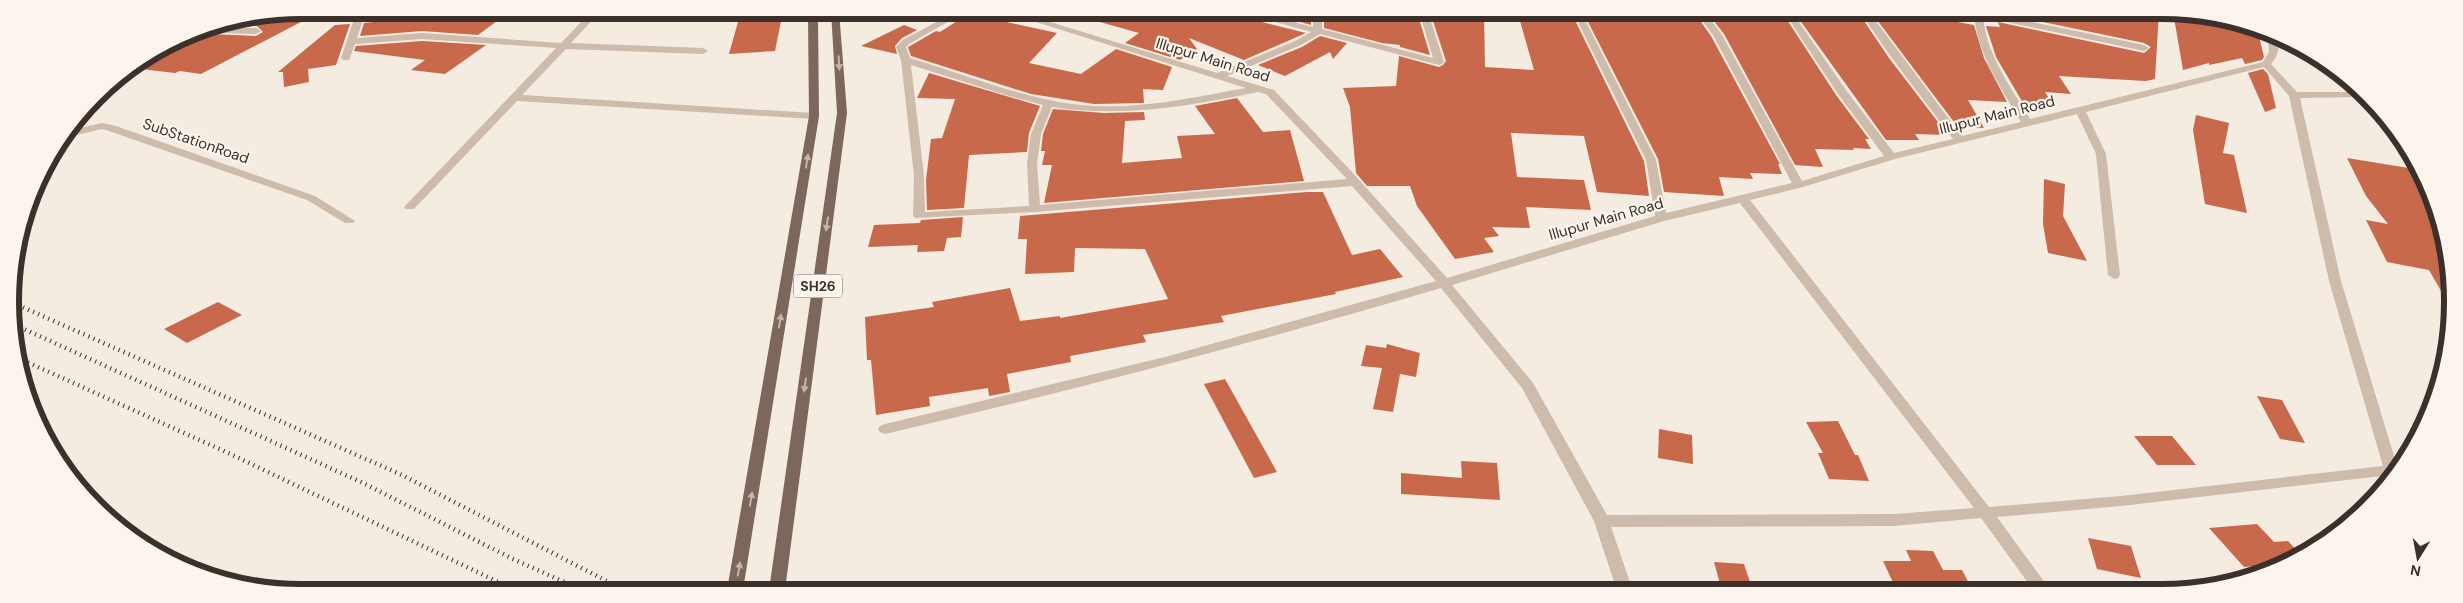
<svg xmlns="http://www.w3.org/2000/svg" width="2463" height="603" font-family="'DM Sans',sans-serif">
  <style>
    .building { fill: #c8694b }
    .lines { fill: none; stroke-linecap: round; stroke-linejoin: round }
    .minor { fill: #cdbbac; fill-rule: evenodd }
    .major { fill: #7d675c; fill-rule: evenodd }
    .rail { stroke: #3b302b; stroke-width: 4.5; stroke-dasharray: 1 4.5; stroke-linecap: butt }
    .oneway { fill: #c2b5ac }
    .labels { text-anchor: middle; dominant-baseline: central; stroke-width: 4.5; stroke-linejoin: round; paint-order: stroke }
    .shield { fill: #fbf5ee; stroke: #756b66; stroke-width: 1 }
    .shield-label { font-size: 14px; font-weight: bold; fill: #3b302b }
    .street-label { font-size: 15px; fill: #3b302b; stroke: #fbf5ee }
    .rim { fill: none; stroke: #3b302b; stroke-width: 6 }
  </style>
  <rect width="100%" height="100%" fill="#f4ebe1"/>
  <path class="building" d="M 438,10 L 512,10 L 478,35 L 422,31 L 360,36 L 364,23 L 430,16 Z
    M 322,11 L 201,74 L 180,71 L 175,73 L 132,68 L 189,33 L 256,36 L 263,32 L 257,26 L 220,26 L 270,16 Z
    M 741,11 L 783,11 L 775,51 L 729,54 Z
    M 1083,11 L 1217,11 L 1306,33 L 1244,60 L 1189,38 L 1197,49 L 1180,60 L 1125,43 L 1139,33 L 1082,17 Z
    M 1287,11 L 1311,11 L 1311,25 L 1286,18 Z
    M 1324,11 L 1417,12 L 1430,55 L 1400,47 L 1400,45 L 1382,43 L 1324,28 Z
    M 1430,12 L 1484,12 L 1485,67 L 1534,70 L 1518,14 L 1572,14 L 1644,161 L 1649,196 L 1597,192 L 1584,136 L 1511,133 L 1517,177 L 1584,180 L 1591,210 L 1526,207 L 1530,228 L 1492,227 L 1499,236 L 1484,238 L 1494,252 L 1455,259 L 1417,206 L 1410,186 L 1367,186 L 1356,173 L 1350,107 L 1343,88 L 1396,86 L 1399,56 L 1439,67 L 1443,65 L 1446,61 Z
    M 1596,12 L 1674,14 L 1673,12 L 1694,12 L 1711,36 L 1780,164 L 1778,164 L 1782,174 L 1750,173 L 1753,179 L 1719,177 L 1724,196 L 1664,192 L 1658,159 L 1584,14 L 1598,15 Z
    M 1707,12 L 1782,12 L 1836,95 L 1869,139 L 1865,139 L 1871,149 L 1853,148 L 1854,150 L 1815,149 L 1823,167 L 1795,165 L 1724,34 Z
    M 1794,12 L 1858,12 L 1889,58 L 1948,135 L 1915,134 L 1919,140 L 1886,140 Z
    M 1871,12 L 1903,12 L 1974,25 L 1984,58 L 2007,102 L 1968,100 L 1984,128 L 1957,126 Z
    M 1995,12 L 2159,12 L 2155,79 L 2146,81 L 2059,76 L 2071,94 L 2045,92 L 2054,106 L 2023,103 L 1996,57 L 1986,26 L 2000,27 L 1998,22 L 2144,53 L 2151,47 L 2144,43 Z
    M 2173,12 L 2200,13 L 2258,32 L 2264,57 L 2262,60 L 2245,64 L 2242,58 L 2209,65 L 2209,63 L 2183,70 Z
    M 965,16 L 976,18 L 979,16 L 1057,33 L 1029,63 L 1081,74 L 1116,49 L 1172,67 L 1163,90 L 1143,89 L 1144,103 L 1094,104 L 1031,94 L 911,56 L 908,47 L 910,46 L 936,31 L 940,32 Z
    M 350,24 L 336,65 L 308,69 L 309,82 L 284,87 L 283,72 L 278,72 L 335,25 Z
    M 904,25 L 917,30 L 902,38 L 895,46 L 897,54 L 861,46 Z
    M 1320,36 L 1347,43 L 1333,59 L 1330,52 L 1285,76 L 1258,65 L 1302,47 Z
    M 422,41 L 486,45 L 445,74 L 411,70 L 425,60 L 354,51 L 356,46 Z
    M 2263,69 L 2268,74 L 2276,108 L 2265,112 L 2248,73 Z
    M 929,73 L 1040,106 L 1029,133 L 1027,152 L 969,155 L 964,208 L 927,210 L 926,180 L 931,139 L 942,138 L 955,99 L 917,98 Z
    M 1237,98 L 1263,132 L 1290,130 L 1304,181 L 1044,203 L 1052,165 L 1042,165 L 1045,151 L 1041,151 L 1043,134 L 1053,109 L 1104,113 L 1144,112 L 1145,120 L 1125,121 L 1122,163 L 1182,158 L 1177,136 L 1215,134 L 1195,106 Z
    M 2196,115 L 2229,123 L 2223,153 L 2234,155 L 2247,213 L 2205,204 L 2193,130 Z
    M 2347,158 L 2415,169 L 2443,226 L 2448,303 L 2429,270 L 2387,262 L 2366,220 L 2388,224 L 2366,196 Z
    M 2044,179 L 2065,184 L 2063,216 L 2087,261 L 2048,253 L 2043,224 Z
    M 1307,192 L 1323,192 L 1352,255 L 1380,249 L 1403,277 L 1335,292 L 1336,294 L 1221,316 L 1224,322 L 1143,335 L 1146,342 L 1070,356 L 1071,362 L 1007,374 L 1010,392 L 989,396 L 988,388 L 929,397 L 930,406 L 876,415 L 871,360 L 867,360 L 865,317 L 934,307 L 932,302 L 1010,288 L 1020,321 L 1060,316 L 1060,318 L 1168,299 L 1145,249 L 1075,248 L 1074,272 L 1025,274 L 1027,239 L 1018,239 L 1020,216 Z
    M 963,217 L 961,237 L 947,238 L 944,251 L 917,252 L 918,245 L 868,247 L 874,225 L 920,223 L 921,220 Z
    M 218,302 L 242,315 L 187,343 L 164,329 Z
    M 1387,344 L 1420,353 L 1416,377 L 1400,374 L 1393,412 L 1373,409 L 1382,368 L 1361,366 L 1366,345 L 1386,348 Z
    M 1225,379 L 1277,472 L 1254,478 L 1204,384 Z
    M 2257,396 L 2282,400 L 2305,443 L 2280,439 Z
    M 1838,421 L 1855,455 L 1858,455 L 1869,481 L 1829,479 L 1818,453 L 1823,453 L 1806,422 Z
    M 1659,429 L 1692,435 L 1693,464 L 1658,458 Z
    M 2134,436 L 2172,436 L 2196,465 L 2157,465 Z
    M 1461,461 L 1497,463 L 1500,500 L 1401,494 L 1401,473 L 1462,478 Z
    M 2257,524 L 2274,542 L 2288,541 L 2301,555 L 2289,563 L 2244,567 L 2209,528 Z
    M 2088,538 L 2131,546 L 2141,578 L 2097,569 Z
    M 1906,550 L 1933,551 L 1943,570 L 1962,570 L 1973,591 L 1897,591 L 1883,561 L 1911,561 Z
    M 1714,562 L 1744,564 L 1753,591 L 1722,591 Z"/>
  <g class="lines">
    <path class="minor" d="M 357,10 L 366,10 L 357,38 L 422,33 L 561,43 L 593,10 L 602,10 L 571,43 L 703,48 L 708,51 L 703,54 L 566,49 L 522,95 L 814,113 L 819,116 L 814,119 L 517,101 L 414,209 L 406,209 L 404,207 L 406,205 L 556,48 L 422,39 L 355,44 L 349,60 L 343,60 L 341,58 Z
      M 957,11 L 967,11 L 909,44 L 906,47 L 910,58 C 964,74 1016,96 1072,104 C 1130,112 1190,98 1246,88 L 1001,11 L 1014,11 L 1217,73 L 1295,41 L 1311,32 L 1236,11 L 1252,11 L 1313,27 L 1313,11 L 1322,11 L 1322,29 L 1433,58 L 1419,11 L 1428,12 L 1444,62 L 1442,64 L 1439,65 L 1320,34 L 1301,45 L 1227,76 L 1274,90 L 1353,173 L 1447,278 L 1655,216 L 1646,160 L 1573,12 L 1581,12 L 1656,160 L 1666,213 L 1792,183 L 1713,35 L 1696,12 L 1705,12 L 1722,35 L 1802,181 L 1884,156 L 1838,94 L 1784,12 L 1792,12 L 1846,90 L 1894,153 L 1953,139 L 1891,57 L 1860,12 L 1869,12 L 1962,136 L 2021,122 C 2001,88 1978,55 1974,15 L 1966,12 L 1984,12 L 2144,45 L 2149,48 L 2144,51 L 1983,17 C 1987,56 2011,87 2030,119 L 2263,62 L 2269,52 L 2268,36 L 2277,39 C 2280,49 2278,56 2271,64 L 2297,92 L 2356,92 L 2362,97 L 2300,98 L 2341,281 L 2397,466 L 2391,475 L 2121,506 L 1997,517 L 2051,591 L 2034,591 L 1981,518 L 1894,526 L 1611,527 L 1633,591 L 1617,591 L 1594,521 L 1522,388 L 1441,288 C 1257,342 1072,391 885,434 L 880,432 L 878,429 L 880,426 L 885,424 L 1165,357 L 1436,281 L 1352,186 L 1035,212 L 915,218 L 913,216 L 914,176 L 901,60 L 896,47 L 903,40 ZM 911,65 L 1009,96 L 1043,105 L 1031,134 L 1027,164 L 1029,206 L 925,212 L 924,176 ZM 2264,67 L 2289,96 L 2329,281 L 2383,466 L 2121,496 L 1989,507 L 1750,200 L 1803,187 L 1895,159 L 2077,114 L 2096,154 L 2108,275 L 2114,279 L 2118,278 L 2120,275 L 2106,154 L 2086,112 ZM 1258,92 L 1266,94 L 1347,179 L 1040,205 L 1037,164 L 1041,134 L 1052,107 C 1121,118 1191,106 1258,92 ZM 1740,203 L 1974,508 L 1894,514 L 1607,515 L 1533,383 L 1452,285 L 1664,221 Z
      M 210,28 L 256,28 L 261,31 L 256,34 L 190,32 Z
      M 102,123 L 116,126 L 315,196 L 355,221 L 353,223 L 345,223 L 307,200 L 109,131 L 102,129 L 68,137 L 72,130 Z"/>
    <path class="major" d="M 806,11 L 814,11 L 818,16 L 819,116 L 743,590 L 727,590 L 809,116 L 808,16 Z
      M 831,11 L 839,11 L 847,113 L 785,590 L 769,590 L 837,113 Z"/>
    <path class="rail" d="M 13,303 L 402,475 L 624,590
      M 15,325 L 361,482 L 513,559 L 582,590
      M 18,358 L 224,451 L 515,590"/>
  </g>
  <defs><path id="oneway-solid" d="M-6-.8H1V-3.2L6.5 0L1 3.2V.8H-6Z" transform="scale(1.25)"/></defs>
  <g class="oneway">
    <use href="#oneway-solid" transform="translate(839 63) rotate(87)"/>
    <use href="#oneway-solid" transform="translate(807 161) rotate(-81)"/>
    <use href="#oneway-solid" transform="translate(827 224) rotate(98)"/>
    <use href="#oneway-solid" transform="translate(780 321) rotate(-81)"/>
    <use href="#oneway-solid" transform="translate(805 385) rotate(98)"/>
    <use href="#oneway-solid" transform="translate(751 499) rotate(-81)"/>
    <use href="#oneway-solid" transform="translate(739 569) rotate(-80)"/>
  </g>
  <g class="labels">
    <rect class="shield" x="794" y="274.5" width="48" height="23" rx="4"/>
    <g class="shield-label">
      <text x="818" y="286">SH26</text>
    </g>
    <g class="street-label">
      <text transform="translate(1213 60) rotate(17)">Illupur Main Road</text>
      <text transform="translate(1997 115) rotate(-14)">Illupur Main Road</text>
      <text transform="translate(196 141) rotate(19)">SubStationRoad</text>
      <text transform="translate(1606 219) rotate(-16)">Illupur Main Road</text>
    </g>
  </g>
  <path d="M0 0H2463V603H0ZM301 19H2162A282 282 0 0 1 2444 301V302A282 282 0 0 1 2162 584H301A282 282 0 0 1 19 302V301A282 282 0 0 1 301 19Z" fill="#fbf5ee" fill-rule="evenodd"/>
  <path class="rim" d="M301 19H2162A282 282 0 0 1 2444 301V302A282 282 0 0 1 2162 584H301A282 282 0 0 1 19 302V301A282 282 0 0 1 301 19Z"/>
  <g transform="translate(2418 558) rotate(191)" stroke="#fbf5ee" stroke-width="4" paint-order="stroke">
  <path d="M0-4L9 19L0 12L-9 19Z" fill="#3b302b"/>
  <text y="-8" font-size="14" font-weight="bold" text-anchor="middle" fill="#3b302b">N</text>
  </g>
</svg>
